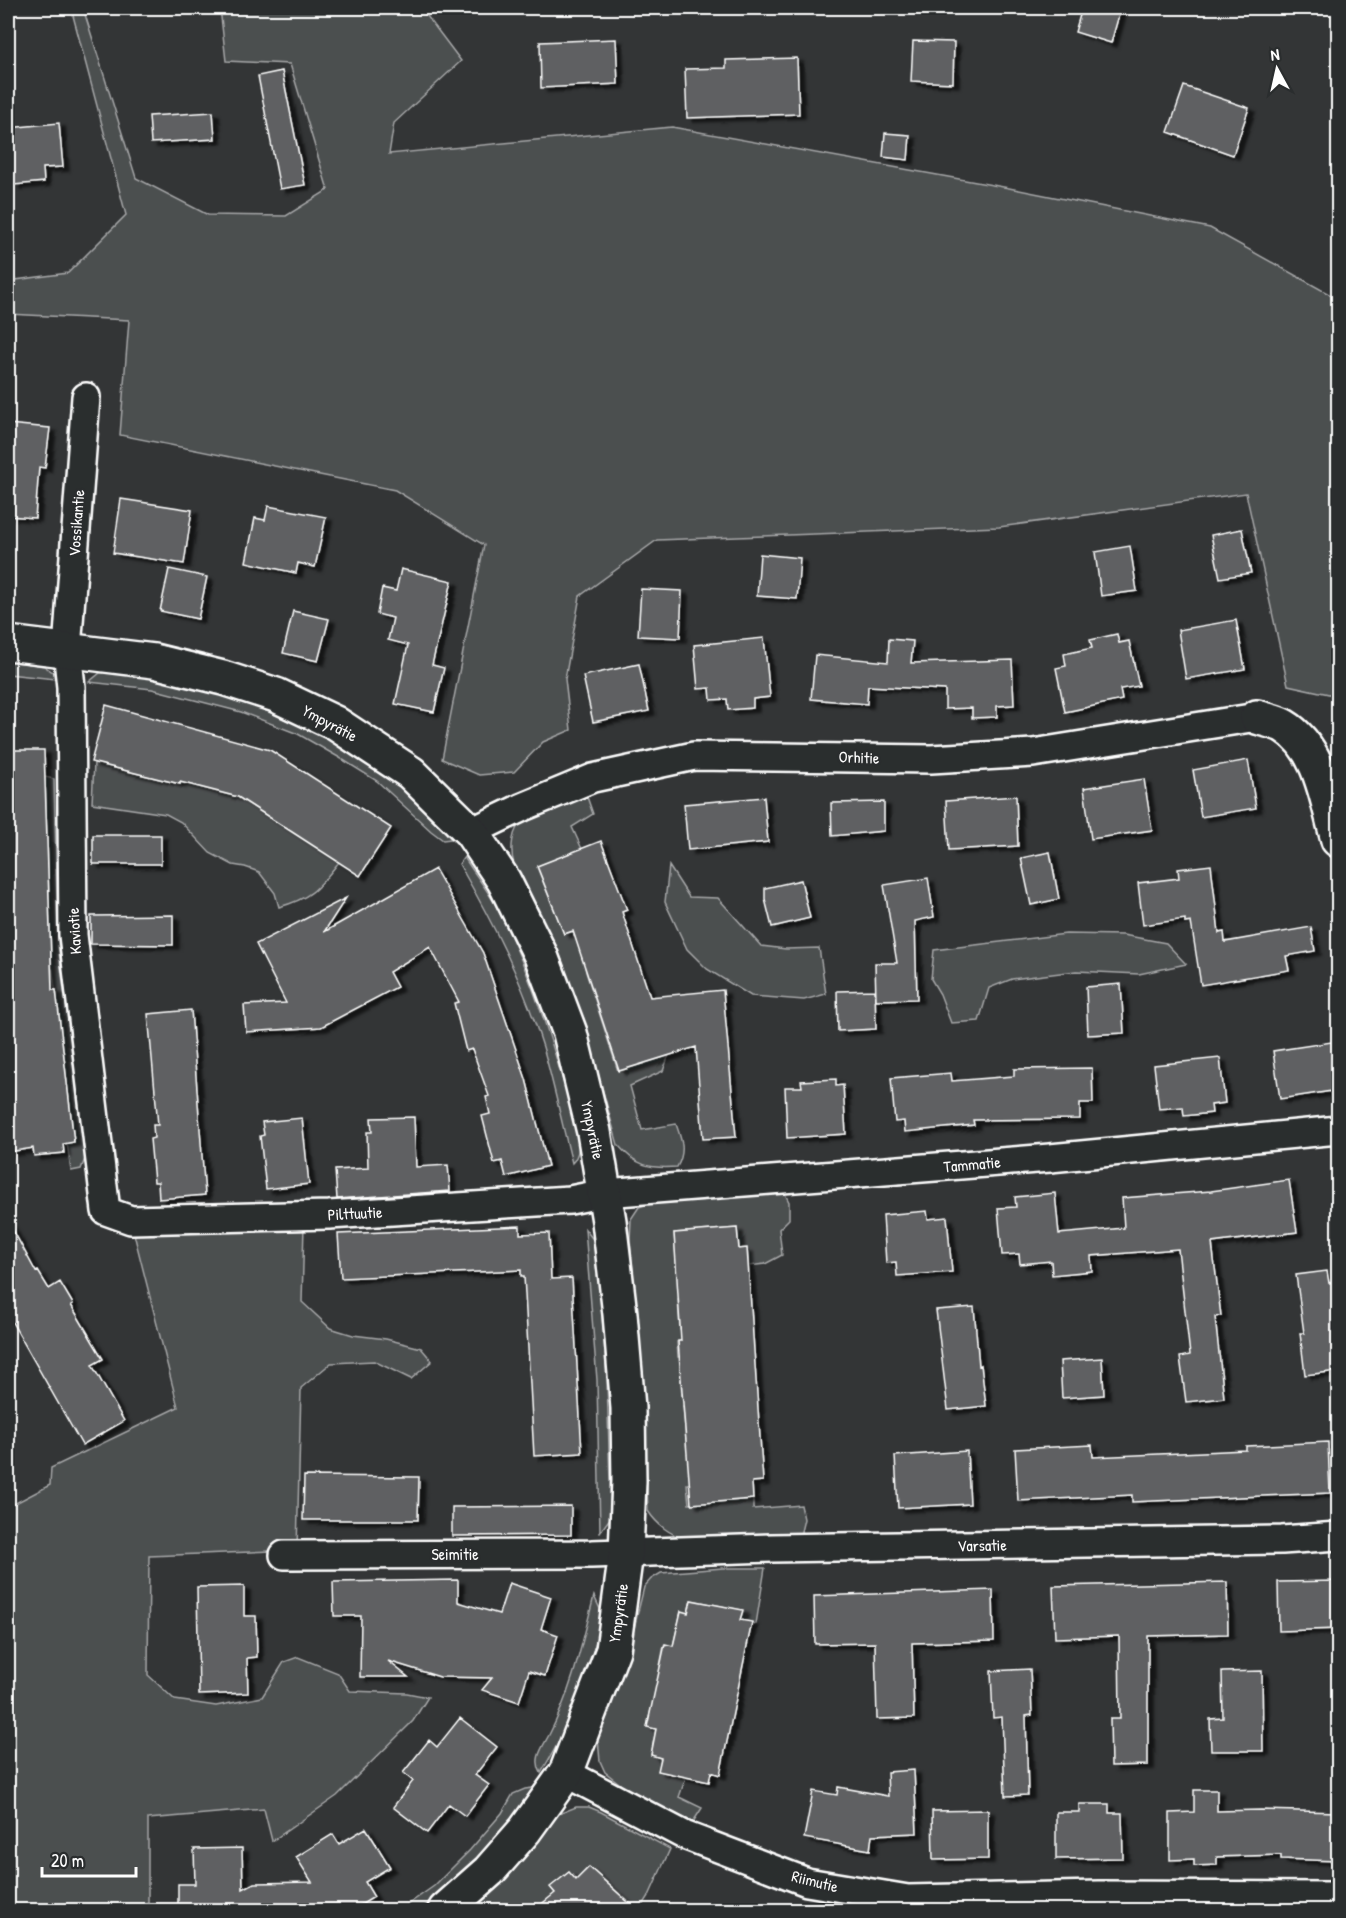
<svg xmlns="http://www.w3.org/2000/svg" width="1346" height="1918" font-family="'Patrick Hand',sans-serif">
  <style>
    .green { fill: #4c4f50; stroke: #a6a7a8; stroke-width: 1.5 }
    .building { fill: #5f6162; stroke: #fff; stroke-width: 1.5; filter: url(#shadow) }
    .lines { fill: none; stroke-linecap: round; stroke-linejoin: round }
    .minor-casing { stroke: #fff; stroke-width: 32 }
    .tertiary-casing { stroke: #fff; stroke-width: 38 }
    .minor { stroke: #2a2d2e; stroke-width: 27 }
    .tertiary { stroke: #2a2d2e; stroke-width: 33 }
    .labels { text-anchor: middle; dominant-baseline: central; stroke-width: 5; stroke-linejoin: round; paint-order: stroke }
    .street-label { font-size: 16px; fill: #fff; stroke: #2a2d2e }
  </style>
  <defs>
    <filter id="shadow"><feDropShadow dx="6" dy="4" stdDeviation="1.5" flood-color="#0009"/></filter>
  </defs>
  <rect width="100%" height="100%" fill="#333536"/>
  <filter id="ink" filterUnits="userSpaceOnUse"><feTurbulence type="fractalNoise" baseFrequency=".0167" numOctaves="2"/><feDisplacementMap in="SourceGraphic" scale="12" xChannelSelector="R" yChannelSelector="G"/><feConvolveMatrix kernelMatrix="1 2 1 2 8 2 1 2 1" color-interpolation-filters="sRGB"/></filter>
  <g filter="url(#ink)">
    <path class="green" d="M 71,8 L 83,8 L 136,178 L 208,215 L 286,216 L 328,190 L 290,64 L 226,61 L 220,8 L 421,8 L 461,61 L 394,123 L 389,154 L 672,127 L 1009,188 L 1210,228 L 1338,299 L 1338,696 L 1288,685 L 1246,493 L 999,527 L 657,540 L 580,596 L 565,679 L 571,730 L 543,742 L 514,772 L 479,775 L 442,759 L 484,545 L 395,490 L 120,435 L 129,320 L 8,314 L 8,281 L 68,273 L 126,215 Z
      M 8,661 L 44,666 L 54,673 L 55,679 L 8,674 Z
      M 114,670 L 156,677 L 244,701 L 346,746 L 393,778 L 429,811 L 451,839 L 443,840 L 431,831 L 377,781 L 340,758 L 298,734 L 241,712 L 152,689 L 89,682 L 100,673 Z
      M 243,743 L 242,800 L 339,862 C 318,888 312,898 279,907 L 275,893 L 259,872 L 245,867 L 233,865 L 210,853 L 181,822 L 166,814 L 92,803 L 94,763 L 180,784 L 183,772 Z
      M 45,777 L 54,779 L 58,945 L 86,1156 L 81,1169 L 71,1171 L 67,1143 L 74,1142 L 50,948 Z
      M 586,794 L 593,814 L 572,827 L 582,849 L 537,867 L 564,934 L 578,929 L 586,972 L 618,1071 L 669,1055 L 663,1071 L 630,1086 L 642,1130 L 676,1124 C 682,1141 686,1151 677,1167 C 650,1169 636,1166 618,1145 L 583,1020 L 561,958 L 514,864 C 510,851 511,829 524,820 C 538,811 569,801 586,794 Z
      M 464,857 C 474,873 486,888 495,904 C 533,976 556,1054 578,1133 C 579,1144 580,1155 572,1163 C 562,1124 554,1085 543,1047 C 523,982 493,923 459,864 Z
      M 669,866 L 689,897 L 718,898 L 761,946 L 786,949 L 819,948 L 826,994 L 804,1000 L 751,996 L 707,969 L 687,949 L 665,902 Z
      M 1066,934 L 1123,935 L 1166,943 L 1186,964 L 1139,974 L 1076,971 L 1012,979 L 989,988 L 979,1021 L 951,1023 L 940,994 L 931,979 L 934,950 Z
      M 785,1194 L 789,1202 L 789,1219 L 779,1229 L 782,1255 L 765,1264 L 749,1266 L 747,1249 L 739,1249 L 737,1228 L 674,1233 L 676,1256 L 691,1299 L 678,1300 L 680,1330 L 689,1340 L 677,1342 L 678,1357 L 691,1356 L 692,1378 L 681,1380 L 682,1397 L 691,1396 L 683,1406 L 686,1440 L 700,1483 L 687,1484 L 689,1504 L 753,1499 L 753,1509 L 801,1505 L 804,1519 L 800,1536 L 686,1540 C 669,1533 658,1526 648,1511 L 642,1373 L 630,1240 L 631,1219 L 639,1207 L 662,1199 Z
      M 304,1225 L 302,1302 L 330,1328 L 353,1335 L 386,1339 L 421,1348 L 432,1361 L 411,1379 L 374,1361 L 331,1363 L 301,1388 L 297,1550 L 149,1556 L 148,1675 L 175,1700 L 216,1706 L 262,1697 L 284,1662 L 298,1657 L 338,1673 L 350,1691 L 407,1693 L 428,1697 L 413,1721 L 337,1796 L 272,1841 L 264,1809 L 148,1819 L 148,1910 L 8,1910 L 8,1507 L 50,1485 L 51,1468 L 178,1407 L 133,1230 Z
      M 585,1229 L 595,1242 L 598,1263 L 607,1380 L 611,1517 L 600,1532 L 597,1380 Z
      M 723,1568 L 765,1568 L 756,1624 L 740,1620 L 742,1610 L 691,1600 L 688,1613 L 681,1612 L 673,1646 L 664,1645 L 660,1666 L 670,1669 L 651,1709 L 647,1727 L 656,1729 L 651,1755 L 661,1758 L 659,1771 L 686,1777 L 679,1797 L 702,1808 L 693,1822 L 633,1794 L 605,1772 L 600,1761 L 598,1739 L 629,1649 L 644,1587 L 651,1579 L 661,1573 Z
      M 594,1596 L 600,1609 L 600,1627 L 586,1677 L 561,1738 L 541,1773 C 533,1759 542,1748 549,1735 C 572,1691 582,1643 594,1596 Z
      M 533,1788 L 514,1818 L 481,1855 L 443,1893 L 419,1910 L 400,1910 L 434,1886 L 470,1850 L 502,1813 L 513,1794 L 525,1789 Z
      M 576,1807 L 589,1807 L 601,1812 L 670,1849 L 649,1896 L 640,1910 L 623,1910 L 628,1901 L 589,1867 L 576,1880 L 569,1872 L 551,1887 L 560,1899 L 538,1910 L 536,1908 L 533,1910 L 470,1910 L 516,1866 L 556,1815 Z"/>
    <path class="building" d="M 1082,8 L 1121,8 L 1111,43 L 1075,32 Z
      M 616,39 L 618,84 L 541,88 L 540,42 Z
      M 913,41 L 954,42 L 953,83 L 911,81 Z
      M 797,58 L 799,114 L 687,118 L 685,69 L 726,68 L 726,60 Z
      M 282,71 L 305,185 L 280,189 L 258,76 Z
      M 1184,86 L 1249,108 L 1233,155 L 1168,132 Z
      M 213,112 L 215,139 L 151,143 L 149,116 Z
      M 59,123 L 63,167 L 43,168 L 44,182 L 14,185 L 8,128 Z
      M 885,133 L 910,135 L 908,160 L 883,157 Z
      M 8,424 L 50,428 L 45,468 L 39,467 L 35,518 L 8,516 Z
      M 121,499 L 192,510 L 184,564 L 113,553 Z
      M 268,506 L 326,517 L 315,567 L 298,563 L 296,573 L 246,562 L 255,518 L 265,520 Z
      M 1242,529 L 1251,573 L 1220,578 L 1211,535 Z
      M 1130,546 L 1137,591 L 1101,596 L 1095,552 Z
      M 760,554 L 800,558 L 797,599 L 757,596 Z
      M 169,569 L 207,577 L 198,619 L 160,611 Z
      M 401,569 L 452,581 L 432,665 L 444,668 L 434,712 L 395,704 L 408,645 L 388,640 L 393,618 L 377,614 L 382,588 L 396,591 Z
      M 641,589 L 682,591 L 680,638 L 638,636 Z
      M 293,611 L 329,619 L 318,661 L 283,653 Z
      M 1236,620 L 1245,669 L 1186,679 L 1178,630 Z
      M 1117,634 L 1119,643 L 1129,641 L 1139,686 L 1120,689 L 1122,700 L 1065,712 L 1056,668 L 1066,666 L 1064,654 L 1092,648 L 1090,640 Z
      M 764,638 L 770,697 L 753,699 L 753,708 L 728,710 L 727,699 L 711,700 L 710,688 L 698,689 L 694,645 Z
      M 889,639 L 913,641 L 911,663 L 1012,660 L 1014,705 L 997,706 L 997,717 L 972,718 L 972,708 L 945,709 L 945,690 L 868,686 L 867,704 L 811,699 L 815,655 L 888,662 Z
      M 639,664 L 649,711 L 593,722 L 583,676 Z
      M 106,705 L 270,750 L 391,828 L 360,876 L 238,797 L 180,782 L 180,784 L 91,762 Z
      M 14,750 L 44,750 L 52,990 L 56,990 L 74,1142 L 63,1144 L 64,1153 L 34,1156 L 33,1148 L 8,1152 L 8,809 L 14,809 Z
      M 1248,760 L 1256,808 L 1201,817 L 1193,770 Z
      M 1144,779 L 1152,830 L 1091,839 L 1084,788 Z
      M 1016,796 L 1018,846 L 949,850 L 946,801 Z
      M 764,797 L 768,842 L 688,850 L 684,804 Z
      M 884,802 L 884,831 L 832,836 L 831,803 Z
      M 93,835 L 161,835 L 161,864 L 93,864 Z
      M 601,841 L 627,910 L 622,912 L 650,997 L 723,990 L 736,1137 L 703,1139 L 696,1047 L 619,1071 L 573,931 L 564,934 L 537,866 Z
      M 1050,852 L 1059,899 L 1031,905 L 1021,858 Z
      M 1211,865 L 1219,933 L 1224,932 L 1225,942 L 1311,927 L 1315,951 L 1286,956 L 1289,970 L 1201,985 L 1191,922 L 1185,923 L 1185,919 L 1143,925 L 1138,883 L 1179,878 L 1178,869 Z
      M 435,869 L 483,953 L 526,1079 L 548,1166 L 506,1177 L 502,1161 L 494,1163 L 482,1116 L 490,1114 L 486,1097 L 489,1096 L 472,1049 L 466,1051 L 454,1003 L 459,1002 L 430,947 L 389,972 L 397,987 L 321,1027 L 246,1032 L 244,1005 L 286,1003 L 256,944 L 346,898 L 324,932 Z
      M 928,878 L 934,917 L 915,921 L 917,999 L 876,1000 L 875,963 L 897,963 L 884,885 Z
      M 801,880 L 810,918 L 772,927 L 765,899 L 765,888 Z
      M 173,915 L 173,945 L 91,944 L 91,916 Z
      M 1121,984 L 1124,1033 L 1088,1035 L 1086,987 Z
      M 875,990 L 876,1029 L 838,1031 L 837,991 Z
      M 191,1010 L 205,1195 L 159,1199 L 158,1182 L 154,1182 L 150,1139 L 154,1138 L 153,1125 L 158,1125 L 148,1014 Z
      M 1338,1041 L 1338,1090 L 1280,1099 L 1273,1051 Z
      M 1220,1058 L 1225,1103 L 1211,1105 L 1212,1113 L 1184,1116 L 1183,1107 L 1159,1109 L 1154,1065 Z
      M 1092,1068 L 1093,1103 L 1080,1103 L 1080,1119 L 973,1120 L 974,1125 L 905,1132 L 904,1121 L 895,1122 L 891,1078 L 951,1073 L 952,1081 L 1014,1076 L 1014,1069 Z
      M 836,1079 L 836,1086 L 843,1085 L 846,1134 L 787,1138 L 785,1087 L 802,1087 L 801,1081 Z
      M 414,1117 L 416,1167 L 448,1165 L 450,1191 L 337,1199 L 335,1170 L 368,1168 L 367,1132 L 372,1132 L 371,1118 Z
      M 302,1118 L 309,1184 L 266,1189 L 260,1136 L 264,1135 L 262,1122 Z
      M 1289,1180 L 1297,1232 L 1212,1243 L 1221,1316 L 1215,1317 L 1224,1398 L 1186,1402 L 1180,1357 L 1190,1355 L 1178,1249 L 1091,1256 L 1092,1271 L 1052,1275 L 1051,1261 L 1020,1264 L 1019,1254 L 1002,1255 L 998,1208 L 1016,1207 L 1015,1197 L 1055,1193 L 1059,1234 L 1124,1228 L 1122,1198 L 1211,1191 Z
      M 927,1211 L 928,1219 L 947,1217 L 952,1272 L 897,1276 L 896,1262 L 886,1263 L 883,1215 Z
      M 8,1221 L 36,1272 L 38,1271 L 49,1289 L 60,1282 L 73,1304 L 71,1305 L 103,1359 L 92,1365 L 124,1421 L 82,1445 L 8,1315 Z
      M 520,1226 L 520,1234 L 549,1233 L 551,1279 L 572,1278 L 582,1453 L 534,1456 L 524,1276 L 521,1276 L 521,1270 L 341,1278 L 338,1234 Z
      M 737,1228 L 739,1249 L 747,1248 L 763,1481 L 752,1482 L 753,1499 L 691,1504 L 678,1341 L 681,1341 L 674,1233 Z
      M 1327,1271 L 1329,1283 L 1338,1281 L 1338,1371 L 1305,1375 L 1300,1333 L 1304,1333 L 1296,1275 Z
      M 974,1307 L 979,1366 L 981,1365 L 986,1406 L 948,1410 L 936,1310 Z
      M 1102,1358 L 1104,1395 L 1062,1398 L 1060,1361 Z
      M 1328,1442 L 1330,1493 L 1132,1502 L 1132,1495 L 1018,1501 L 1015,1449 L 1092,1445 L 1093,1457 L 1246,1450 L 1246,1446 Z
      M 967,1451 L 970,1504 L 898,1508 L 895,1456 Z
      M 304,1476 L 419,1477 L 418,1520 L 303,1520 Z
      M 571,1506 L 571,1535 L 452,1536 L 452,1507 Z
      M 458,1580 L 458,1602 L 499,1614 L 509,1583 L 551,1597 L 541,1629 L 558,1635 L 545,1676 L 529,1671 L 519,1702 L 482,1690 L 492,1678 L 440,1677 L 388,1661 L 408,1677 L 360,1677 L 361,1616 L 334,1616 L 333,1582 Z
      M 1338,1581 L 1338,1629 L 1279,1631 L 1278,1582 Z
      M 1227,1582 L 1228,1634 L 1148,1636 L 1148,1765 L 1111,1766 L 1110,1719 L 1120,1719 L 1119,1636 L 1055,1638 L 1053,1586 Z
      M 244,1586 L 244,1616 L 256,1616 L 257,1657 L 247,1658 L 248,1693 L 199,1695 L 197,1587 Z
      M 993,1590 L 994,1641 L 912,1643 L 914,1718 L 877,1719 L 875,1643 L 815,1644 L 814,1596 Z
      M 691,1600 L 743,1610 L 740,1620 L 752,1622 L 720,1775 L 711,1772 L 709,1782 L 658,1771 L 661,1758 L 651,1755 L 656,1729 L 647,1727 L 665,1644 L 673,1646 L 681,1611 L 688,1613 Z
      M 1030,1669 L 1032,1715 L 1026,1716 L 1028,1795 L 1005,1796 L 1002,1717 L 993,1718 L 991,1671 Z
      M 1262,1671 L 1263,1751 L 1211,1751 L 1210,1719 L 1223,1718 L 1222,1672 Z
      M 460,1718 L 497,1747 L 475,1775 L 489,1785 L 465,1816 L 449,1804 L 427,1833 L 393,1807 L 413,1781 L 403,1773 L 429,1740 L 437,1747 Z
      M 914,1770 L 917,1833 L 872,1835 L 870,1850 L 804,1838 L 813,1791 L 837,1795 L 838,1787 L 888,1796 L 887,1772 Z
      M 1194,1790 L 1217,1790 L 1217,1811 L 1261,1810 L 1338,1812 L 1338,1861 L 1281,1859 L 1281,1855 L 1217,1857 L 1217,1865 L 1194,1866 L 1194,1859 L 1170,1860 L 1170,1813 L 1194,1812 Z
      M 1079,1804 L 1109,1804 L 1109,1813 L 1122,1813 L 1123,1858 L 1056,1859 L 1056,1812 L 1079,1812 Z
      M 988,1810 L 988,1859 L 933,1860 L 932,1811 Z
      M 366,1828 L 390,1867 L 365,1882 L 374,1897 L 351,1911 L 178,1911 L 178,1884 L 195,1884 L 194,1849 L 242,1848 L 243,1889 L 254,1883 L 312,1882 L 296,1857 L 333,1834 L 339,1844 Z
      M 589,1867 L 638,1911 L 533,1911 L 555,1893 L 550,1887 L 569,1872 L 576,1880 Z"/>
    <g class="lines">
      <g class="minor-casing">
        <path id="minor" d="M 86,397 L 67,649 L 71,687 L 73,935 L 106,1211 L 131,1220 L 329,1215 L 570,1200 L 605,1193 L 1050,1158 L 1338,1130
          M 471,832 L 523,807 L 593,778 L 694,756 L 931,759 L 1033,753 L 1257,717
          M 284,1555 L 591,1554 L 772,1548 L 1282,1540 L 1338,1536
          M 566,1773 L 684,1835 L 807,1882 L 908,1899 L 1099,1895 L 1338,1896"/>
      </g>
      <g class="tertiary-casing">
        <path id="tertiary" d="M 8,643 L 154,661 L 223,678 L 276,695 L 335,723 L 411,773 L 471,832 L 504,881 L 541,956 L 570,1033 L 594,1132 L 609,1221 L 620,1314 L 628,1408 L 629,1481 L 626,1553 L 613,1650 L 566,1773 L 525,1830 L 489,1871 L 445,1910
          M 1257,717 C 1266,720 1277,722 1284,726 C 1321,748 1327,802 1338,840"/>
      </g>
      <use href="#minor" class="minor"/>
      <use href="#tertiary" class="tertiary"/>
    </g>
  </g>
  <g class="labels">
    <g class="street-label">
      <text transform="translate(76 523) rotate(-86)">Vossikantie</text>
      <text transform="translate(330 723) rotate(28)">Ympyrätie</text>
      <text transform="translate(859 757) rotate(2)">Orhitie</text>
      <text transform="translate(74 931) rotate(-93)">Kaviotie</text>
      <text transform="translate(593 1130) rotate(78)">Ympyrätie</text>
      <text transform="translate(972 1164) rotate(-5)">Tammatie</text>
      <text transform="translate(355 1213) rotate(-3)">Pilttuutie</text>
      <text transform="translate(982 1545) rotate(-1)">Varsatie</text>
      <text x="455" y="1554">Seimitie</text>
      <text transform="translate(618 1613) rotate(-82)">Ympyrätie</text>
      <text transform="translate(815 1881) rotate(14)">Riimutie</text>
    </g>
  </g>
  <rect width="1346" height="1918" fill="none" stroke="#2a2d2e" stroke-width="30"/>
  <rect x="15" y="15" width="1316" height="1888" fill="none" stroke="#fff" stroke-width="2" filter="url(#ink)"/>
  <g transform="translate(1277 69) rotate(352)" stroke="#2a2d2e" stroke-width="4.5" paint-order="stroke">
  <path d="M0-4.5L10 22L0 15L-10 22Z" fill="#ffffff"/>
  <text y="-9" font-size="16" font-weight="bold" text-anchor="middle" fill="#ffffff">N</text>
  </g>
  <path d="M42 1867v9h94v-9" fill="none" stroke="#ffffff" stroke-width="3"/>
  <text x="51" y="1867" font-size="18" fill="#ffffff" stroke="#2a2d2e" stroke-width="4.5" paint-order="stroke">20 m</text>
</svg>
